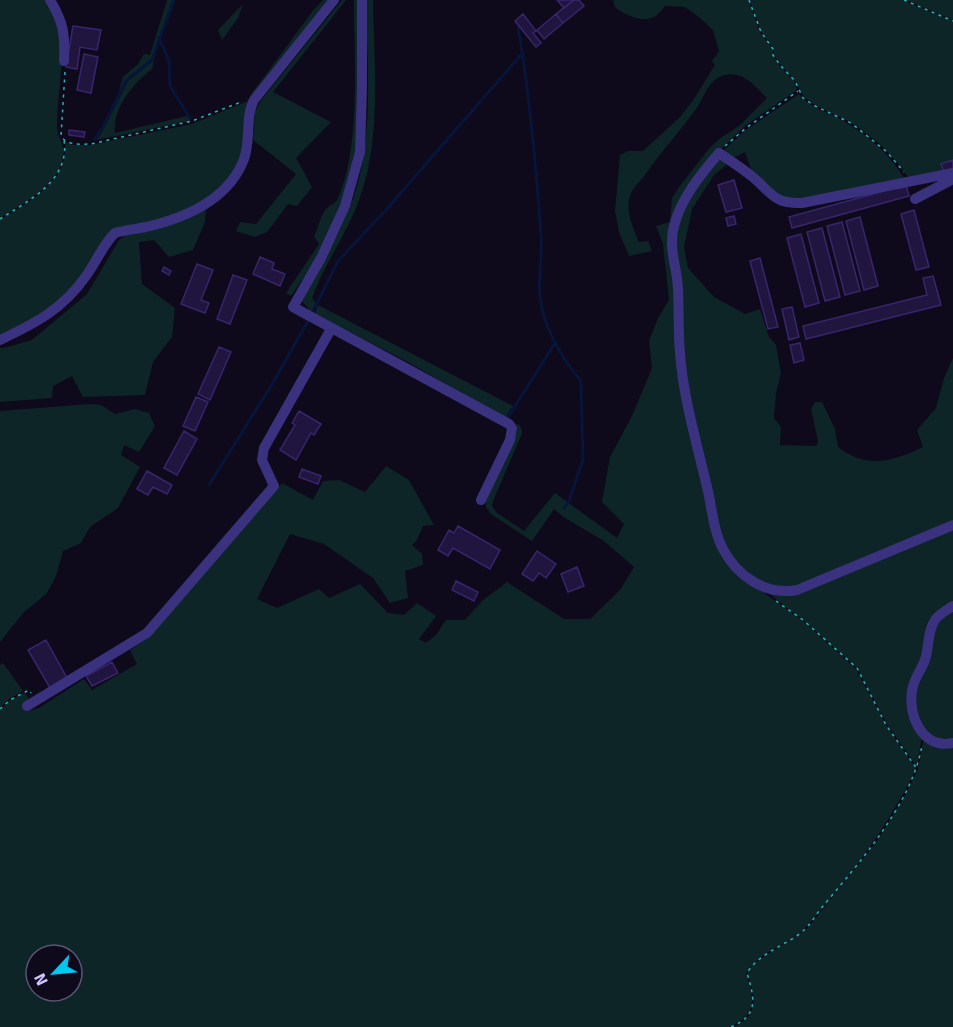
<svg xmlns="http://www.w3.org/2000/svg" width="953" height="1027" font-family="Signika,sans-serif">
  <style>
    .green { fill: #0d2526; fill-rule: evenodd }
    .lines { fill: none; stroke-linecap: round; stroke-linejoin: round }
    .stream { stroke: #061539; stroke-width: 3 }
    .building { fill: #20153e; stroke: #38256c; stroke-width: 1.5 }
    .path { stroke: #25b2b3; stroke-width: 1.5; stroke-dasharray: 3 4.5; stroke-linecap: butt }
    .minor { stroke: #3a327e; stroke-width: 10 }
  </style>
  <rect width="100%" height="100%" fill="#0e0a1c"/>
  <path class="green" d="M 0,0 L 48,0 C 52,8 58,17 59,25 C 66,58 57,93 57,126 C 57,142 69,144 61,165 C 50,191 23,203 0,218 Z
    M 167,0 L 173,0 L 151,60 L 145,66 L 130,76 L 117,98 L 123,77 L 138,64 L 144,54 L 150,55 Z
    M 323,0 L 332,0 L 258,95 L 249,97 L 312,12 Z
    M 342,0 L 346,0 L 273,92 L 331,122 L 296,158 L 312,187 L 297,206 L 288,204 L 267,232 L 255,237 L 236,231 L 240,222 L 256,224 L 296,174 L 253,140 L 255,112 L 261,100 Z
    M 354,0 L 359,0 L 357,141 L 350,184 L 320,254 L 291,296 L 286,293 L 319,244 L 314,236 C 318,228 320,218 325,210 C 329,205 336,204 338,198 C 361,146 354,57 354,0 Z
    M 366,0 L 373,0 C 374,63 382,139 359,200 C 347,234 324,264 312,298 L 316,303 L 311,312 L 302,301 C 321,265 342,231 355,193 C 374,134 367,62 366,0 Z
    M 613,0 L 749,0 L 760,33 L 773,49 L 773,55 L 780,66 L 794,81 L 797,90 L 746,125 L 718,152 L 672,226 L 678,355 L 721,548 L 767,595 L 803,621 L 856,669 L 886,725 L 916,769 C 888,826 850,878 808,925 C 790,945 760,950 746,973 C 754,998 759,1015 729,1027 L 0,1027 L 0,710 L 10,700 L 24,693 L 29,698 L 22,705 L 27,711 L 39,708 L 84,679 L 92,690 L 137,664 L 130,650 L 147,639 L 282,483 L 313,500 L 323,481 L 339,480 L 365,492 L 386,466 L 409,480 L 434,525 L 423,526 L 417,540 L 412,545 L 422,554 L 423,565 L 405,571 L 408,598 L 390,603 L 373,578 L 324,544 L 290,534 L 257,599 L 277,608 L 319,589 L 329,598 L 360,584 L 388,613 L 404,615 L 417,603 L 436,616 L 419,639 L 426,643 L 436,635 L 446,620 L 465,620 L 482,601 L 507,582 L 564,619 L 590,619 L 620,590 L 634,567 L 604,541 L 565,518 L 554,509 L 532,541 L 491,514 L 486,507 L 485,501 L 517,432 L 517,424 L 520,425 L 522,432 L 521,436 L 493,501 L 492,506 L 497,513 L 524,531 L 555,493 L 617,538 L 624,524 L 602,502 L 610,457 L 632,416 L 652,368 L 649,341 L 658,318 L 669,300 L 663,244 L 656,226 L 670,222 L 672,198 L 679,187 L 708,150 L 719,139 L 739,126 L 767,98 C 755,86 743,71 725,75 C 708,79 705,97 696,109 C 680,131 661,152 645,175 C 641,180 634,187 631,193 C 624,210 633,227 639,242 L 648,241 L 652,251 L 629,256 L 619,232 L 615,211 L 620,155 L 628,151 L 643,151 L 680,117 L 694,99 L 715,65 L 712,61 L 719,51 L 713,30 L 699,17 L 685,7 L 665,6 C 662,10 658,15 654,17 C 641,23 625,15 615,7 ZM 36,955 L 72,955 L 72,991 L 36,991 Z
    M 750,0 L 902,0 L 953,21 L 953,170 L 908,177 L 898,163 L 879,143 L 852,123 L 815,105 L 804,97 L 795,81 L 781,65 L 774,55 L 774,49 L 761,32 Z
    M 906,0 L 953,0 L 953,20 Z
    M 243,4 L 238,18 L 222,40 L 218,30 Z
    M 154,60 L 152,69 C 134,83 112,108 115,133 L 187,116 L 190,121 L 96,140 L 101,134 L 128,81 Z
    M 799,94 C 808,106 821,110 834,116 C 862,130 888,151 904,178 L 811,198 L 784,199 L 752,172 L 745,152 L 733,158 L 724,150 L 746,130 Z
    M 248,101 L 244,155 L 220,192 L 182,213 L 119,230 L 71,297 L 0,337 L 0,220 C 28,201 69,183 65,142 L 74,145 L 91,145 L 192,124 Z
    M 718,155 L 730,162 L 714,175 L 692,209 L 684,247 L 688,268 L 714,297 L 745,314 L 760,309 L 769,337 L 776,345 L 781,373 L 776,393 L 774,418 L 781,427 L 780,445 L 817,446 L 818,441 L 811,409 L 815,402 L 822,402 L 835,429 L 838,447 C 866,469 892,462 923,447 L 917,430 L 936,408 L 944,378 L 953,358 L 953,524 L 796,589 L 756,582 L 724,547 L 690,404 L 674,257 L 681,209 Z
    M 203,210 L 206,210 L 205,222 L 193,250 L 169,257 L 154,240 L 139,242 L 142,284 L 175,308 L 172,337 L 153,362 L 145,395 L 83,397 L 72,376 L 53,386 L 52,398 L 0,402 L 0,348 L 4,348 L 32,340 L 87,294 L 119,240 L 124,236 Z
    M 318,305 L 513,406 L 505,418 L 408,362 L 315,314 Z
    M 89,404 L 101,405 L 115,414 L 135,409 L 149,413 L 155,426 L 139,452 L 124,445 L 121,455 L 140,467 L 118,508 L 90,527 L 81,543 L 63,551 L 56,576 L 47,593 L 23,613 L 0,642 L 0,411 Z
    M 953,527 L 953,604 L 944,610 L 912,685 L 922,735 L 917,767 L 887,724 L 857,668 L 803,620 L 763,589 L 775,593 Z
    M 953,607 L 953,742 L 934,741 L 917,721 L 915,686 L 932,629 Z
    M 3,663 L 23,691 L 9,699 L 0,708 L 0,665 Z
    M 924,737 L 953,744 L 953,1027 L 733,1027 C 760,1016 755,996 747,973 L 753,964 L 808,928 L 877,841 L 907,792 L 918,769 Z"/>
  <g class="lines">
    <path class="stream" d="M 518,27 C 530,96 536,166 541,235 C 543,259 536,285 542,308 C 548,335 563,359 580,380 L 581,385 L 583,460 L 569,501 L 564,508
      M 159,38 L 169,61 L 170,86 L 190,118
      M 95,139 L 103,127 L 126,81 L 152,60 L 174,0
      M 313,311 L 338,261 L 385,211 L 520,56 L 523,55
      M 507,419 L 555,343
      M 209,485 L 271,386 L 308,321"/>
  </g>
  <path class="building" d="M 557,0 L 574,0 L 564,8 Z
    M 574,0 L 579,0 L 584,6 L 563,23 L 556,14 Z
    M 523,14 L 536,31 L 533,33 L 541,43 L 536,47 L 515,21 Z
    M 556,14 L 563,23 L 544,39 L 537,30 Z
    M 73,26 L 101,30 L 97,50 L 80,47 L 77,69 L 66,67 Z
    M 84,54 L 98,57 L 91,93 L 77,90 Z
    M 69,130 L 85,132 L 84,137 L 69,135 Z
    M 953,160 L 953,169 L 944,172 L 941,164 Z
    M 734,180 L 742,208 L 726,212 L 718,185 Z
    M 906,185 L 909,196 L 792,228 L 789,217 Z
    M 914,210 L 929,267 L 916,270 L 901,214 Z
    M 734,216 L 736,224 L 728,226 L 726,218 Z
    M 860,217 L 878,286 L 864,290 L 846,221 Z
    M 842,222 L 860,291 L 845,295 L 827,226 Z
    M 822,228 L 840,297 L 825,301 L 807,232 Z
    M 801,234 L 819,303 L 805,307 L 787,238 Z
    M 260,257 L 274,263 L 272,269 L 285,274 L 280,286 L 253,274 Z
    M 760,258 L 778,327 L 768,329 L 750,261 Z
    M 197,264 L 213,270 L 201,300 L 209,303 L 205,313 L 181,304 Z
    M 164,267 L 171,271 L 169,275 L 162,271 Z
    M 233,275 L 247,280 L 230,324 L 217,319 Z
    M 933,276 L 941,305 L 806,339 L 803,326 L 927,295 L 923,278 Z
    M 792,307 L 799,337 L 789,340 L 782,309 Z
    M 800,343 L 804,360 L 794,363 L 790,345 Z
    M 219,347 L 231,352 L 210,400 L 198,394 Z
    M 196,397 L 208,402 L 195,431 L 183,426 Z
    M 299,411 L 321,424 L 314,435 L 311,433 L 296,460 L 280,450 L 295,425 L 292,423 Z
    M 184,431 L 197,439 L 177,475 L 164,468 Z
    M 302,469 L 321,476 L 318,484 L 299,477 Z
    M 147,471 L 172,485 L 167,494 L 153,487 L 148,495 L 137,489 Z
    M 458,526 L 500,550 L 490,569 L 453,548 L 448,556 L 438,550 L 449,530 L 454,533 Z
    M 537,551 L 556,564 L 546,578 L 539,573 L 533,581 L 522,574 Z
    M 577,567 L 584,586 L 568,592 L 561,574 Z
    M 456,581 L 478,592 L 474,601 L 452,590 Z
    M 46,640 L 67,678 L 50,688 L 28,650 Z
    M 112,662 L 118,673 L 92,686 L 86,676 Z"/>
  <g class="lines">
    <path class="path" d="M 749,0 L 761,32 L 773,49 L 773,55 L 780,65 L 795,81 L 803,98 L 815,106 L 851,123 L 887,152 L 904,172
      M 904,0 L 953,21
      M 65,72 L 61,136 C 67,146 81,144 91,144 L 192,121 L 241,102
      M 725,146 L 746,128 L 798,91
      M 0,219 C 29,200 70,181 64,140
      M 776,601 L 803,620 L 857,668 L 886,725 L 917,769
      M 0,709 L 10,700 L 29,690 L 31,693
      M 731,1027 C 760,1015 754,997 747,973 C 761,950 791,945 808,926 C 812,922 815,916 819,911 C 857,865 912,805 922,745"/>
    <path class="minor" d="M 50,0 C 64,23 65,35 64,61
      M 362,0 L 362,87 L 360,152 L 345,206 L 321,258 L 293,307 L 509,424 L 512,428 L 510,440 L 481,500
      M 953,173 L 802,203 C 775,204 772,194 754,178 C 743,169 731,161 719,153 C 701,174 681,198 674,226 C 668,248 677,267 678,289 C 679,310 678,332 680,353 C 683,397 697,444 707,487 C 712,507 713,530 723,549 C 737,576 766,596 797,590 L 953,525
      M 915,199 L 953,179
      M 0,340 C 36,323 63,309 86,276 C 96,263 103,244 115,233 C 125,230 136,229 146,227 C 185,218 229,199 244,159 C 251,140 245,117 254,100 L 334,0
      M 953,606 C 947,610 939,614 935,620 C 928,630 929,644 926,656 C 924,666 916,675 913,686 C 906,712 921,750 953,743
      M 27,706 L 147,633 L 274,486 L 262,460 L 264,448 L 331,329"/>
  </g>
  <g transform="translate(54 973) rotate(244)"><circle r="28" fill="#0e0a1c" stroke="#5c5577" stroke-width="1.5"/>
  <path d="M0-4.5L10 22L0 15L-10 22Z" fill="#00c7f0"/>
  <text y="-9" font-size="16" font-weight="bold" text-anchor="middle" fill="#d0c5ff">N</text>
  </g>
</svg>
